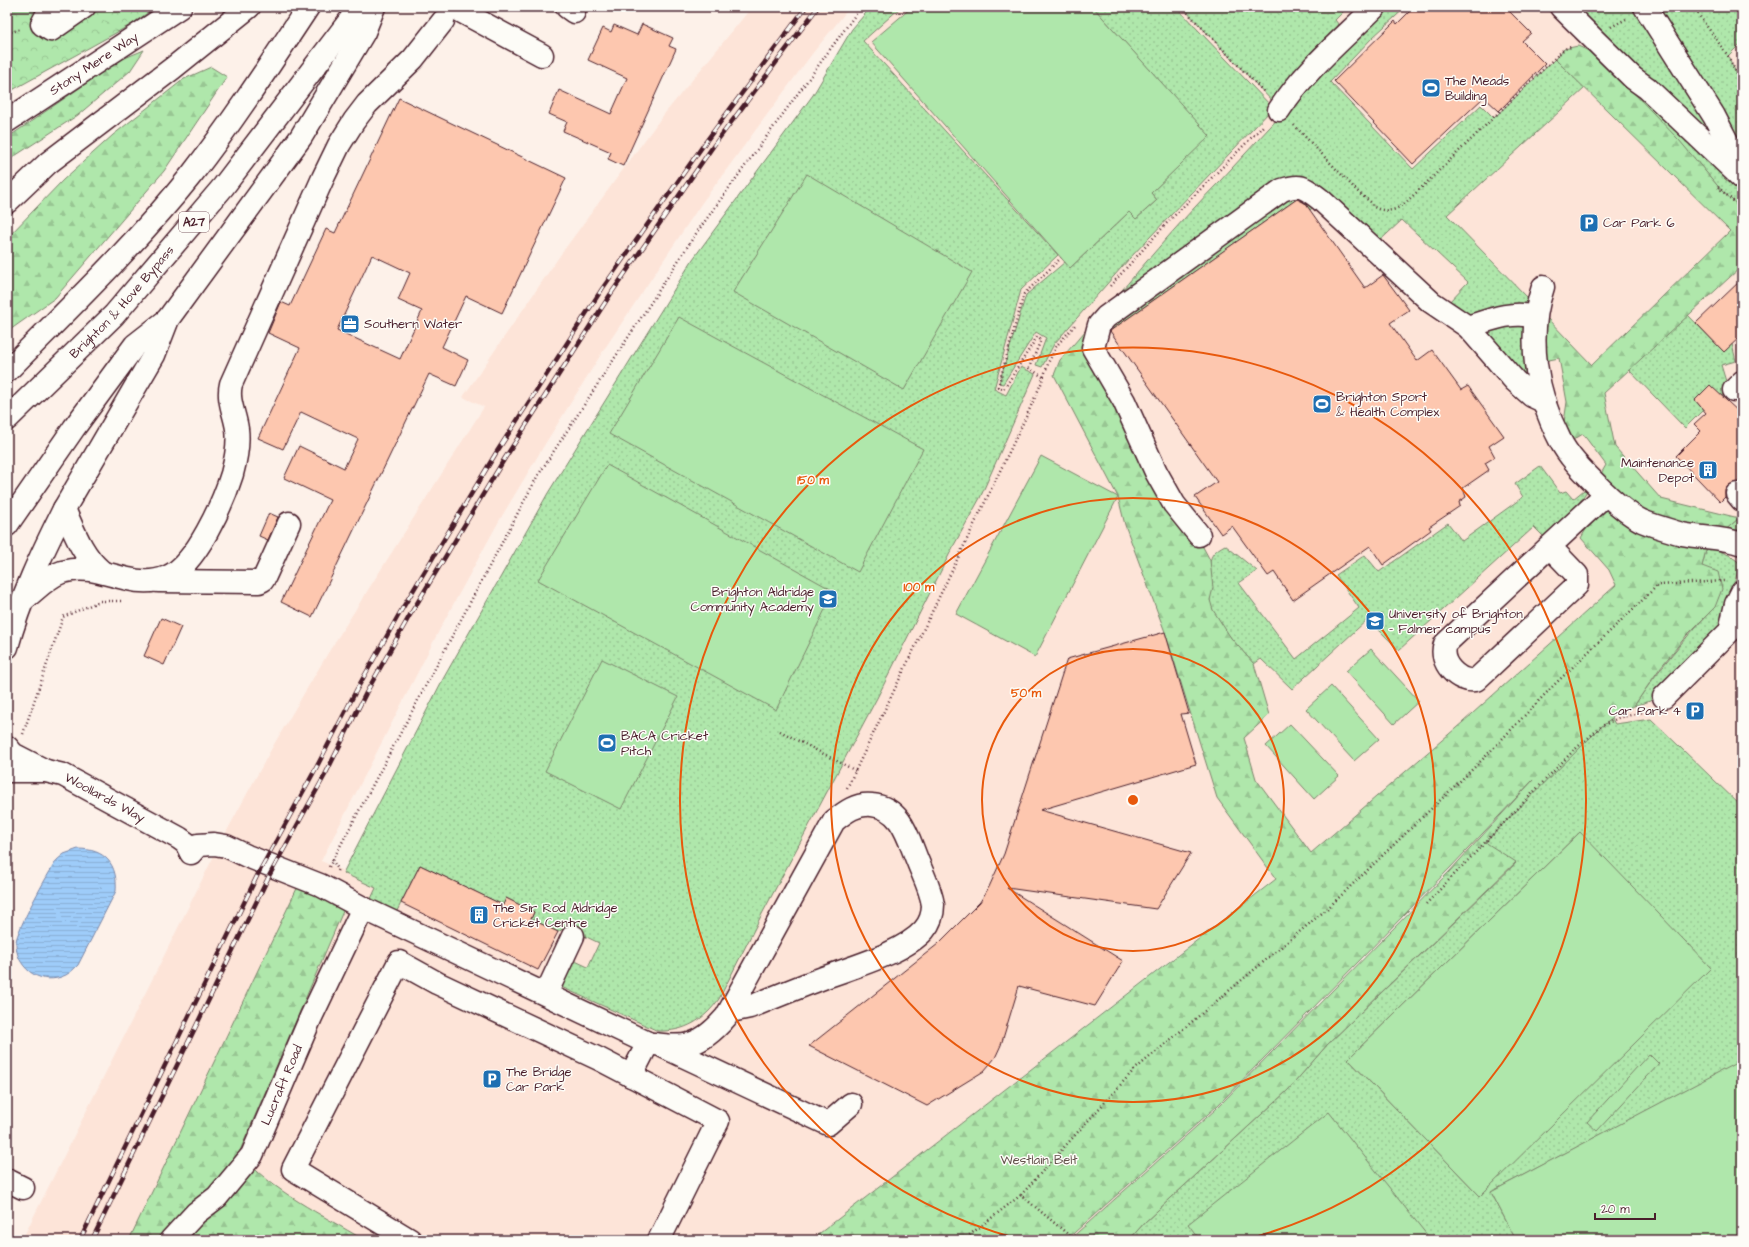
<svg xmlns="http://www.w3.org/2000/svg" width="1749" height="1247" font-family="'Architects Daughter',sans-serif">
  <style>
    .built { fill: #fde4d8 }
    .grass { fill: url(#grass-dots); stroke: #7c836b; fill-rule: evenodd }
    .forest { fill: url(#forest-firs); stroke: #7c836b }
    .park { fill: url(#park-crowns); stroke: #7c836b }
    .garden { fill: #afe7ab; stroke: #7c836b }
    .water { fill: url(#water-rules); stroke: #7c87a7 }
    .building { fill: #fdc7af; stroke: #4a1f2b; fill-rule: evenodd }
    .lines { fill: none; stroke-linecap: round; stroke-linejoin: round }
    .minor-casing { stroke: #4a1f2b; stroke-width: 25 }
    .highway-casing { stroke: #4a1f2b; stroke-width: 25 }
    .path { stroke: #4a1f2b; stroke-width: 2.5; stroke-dasharray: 1 3; stroke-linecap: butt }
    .minor { stroke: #fdfcf7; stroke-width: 22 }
    .highway { stroke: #fdfcf7; stroke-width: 22 }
    .rail-casing { stroke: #4a1f2b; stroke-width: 4.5 }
    .rail { stroke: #fdfcf7; stroke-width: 3; stroke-dasharray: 9; stroke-linecap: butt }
    .ring { fill: none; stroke: #e8590c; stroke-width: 2 }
    .labels { text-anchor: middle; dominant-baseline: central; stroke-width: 3; stroke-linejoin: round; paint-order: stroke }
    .shield { fill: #fdfcf7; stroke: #806168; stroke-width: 1 }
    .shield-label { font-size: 12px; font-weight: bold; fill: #4a1f2b }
    .street-label { font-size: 13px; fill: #4a1f2b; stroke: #fdfcf7 }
    .poi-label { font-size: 13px; fill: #4a1f2b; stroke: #fdfcf7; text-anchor: start }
    .park-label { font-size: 13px; fill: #63514b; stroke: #fdfcf7 }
    .centre { fill: #e8590c; stroke: #fdfcf7; stroke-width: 2 }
    .ring-label { font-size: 12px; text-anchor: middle; font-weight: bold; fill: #e8590c; stroke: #fdfcf7; stroke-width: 3; stroke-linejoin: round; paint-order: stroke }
  </style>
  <defs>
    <pattern id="grass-dots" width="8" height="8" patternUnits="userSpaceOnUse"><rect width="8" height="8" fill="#afe7ab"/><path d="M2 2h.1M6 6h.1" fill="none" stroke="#98c693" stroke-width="1.8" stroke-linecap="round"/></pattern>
    <pattern id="forest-firs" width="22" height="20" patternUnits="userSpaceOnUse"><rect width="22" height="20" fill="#afe7ab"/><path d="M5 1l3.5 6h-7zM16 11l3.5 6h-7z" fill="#98c693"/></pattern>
    <pattern id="park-crowns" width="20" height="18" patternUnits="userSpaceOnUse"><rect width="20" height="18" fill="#afe7ab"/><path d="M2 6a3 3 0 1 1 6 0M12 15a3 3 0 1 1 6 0" fill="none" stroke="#98c693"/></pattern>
    <pattern id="water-rules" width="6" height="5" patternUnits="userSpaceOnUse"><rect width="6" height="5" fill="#9eccf9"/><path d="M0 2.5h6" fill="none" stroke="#8aafd6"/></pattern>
  </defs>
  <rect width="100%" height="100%" fill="#fdf1e9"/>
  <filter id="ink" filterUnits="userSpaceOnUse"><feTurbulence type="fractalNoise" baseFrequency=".025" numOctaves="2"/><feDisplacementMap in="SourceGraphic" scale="8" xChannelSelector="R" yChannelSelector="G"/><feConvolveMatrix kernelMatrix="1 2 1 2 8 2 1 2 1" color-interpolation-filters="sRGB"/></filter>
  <g filter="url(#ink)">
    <path class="built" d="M 752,7 L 850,7 L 812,54 L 701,204 L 605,348 L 545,444 L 499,521 L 443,623 L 321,861 L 344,871 L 443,679 L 548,493 L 693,259 L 813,95 L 852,29 L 871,7 L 1742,7 L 1742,1240 L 1067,1240 L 1215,1110 L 1449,872 L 1477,839 L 1485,842 L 1602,726 L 1634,706 L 1616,585 L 1463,722 L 1294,868 L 1265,886 L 811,1240 L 22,1240 L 222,840 L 273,746 L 328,653 L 484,407 L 463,397 L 561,254 L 661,118 Z"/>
    <path class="grass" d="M 871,7 L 901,7 L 863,41 L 1058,255 L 1021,290 L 994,389 L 1006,395 L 1021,367 L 1035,374 L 980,498 L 954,545 L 877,698 L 762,914 L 719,999 C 704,1020 685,1032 658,1031 L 557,985 L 571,959 L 588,967 L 599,943 L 566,927 L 558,932 L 531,919 L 534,912 L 506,898 L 511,909 L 420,865 L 395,915 L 369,903 L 376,888 L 343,873 L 443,679 L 548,493 L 693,259 L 813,95 L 852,29 Z
      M 1093,7 L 1176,7 L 1273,108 L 1129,259 L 1054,344 L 1042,367 L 1036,365 L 1046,338 L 1036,332 L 1003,384 L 999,383 L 1026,295 L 1065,262 L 1070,268 L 1129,212 L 1136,219 L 1157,200 L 1151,193 L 1209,136 Z
      M 1182,7 L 1348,7 L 1335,20 L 1347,35 L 1275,104 Z
      M 1381,7 L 1406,7 L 1373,37 L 1330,82 L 1413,169 L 1481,105 L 1494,118 L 1555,59 L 1585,88 L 1447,215 L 1529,299 L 1545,402 L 1447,304 L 1468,282 L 1402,220 L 1373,247 L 1321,200 L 1310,210 L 1300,197 L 1110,331 L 1098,318 C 1138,272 1177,224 1220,181 Z
      M 1561,7 L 1742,7 L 1742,42 L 1728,56 L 1742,85 L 1742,209 L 1722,191 L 1680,142 L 1615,75 Z
      M 1688,315 L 1724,352 L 1732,344 L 1736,361 L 1721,365 L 1728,388 L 1724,396 L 1720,395 L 1710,385 L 1695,400 L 1703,410 L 1685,428 L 1628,369 Z
      M 1540,466 L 1560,493 L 1566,491 L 1573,499 L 1584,490 L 1587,491 L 1577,506 L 1546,539 L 1534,527 L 1399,650 L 1368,619 L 1292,689 L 1261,659 L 1254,664 C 1241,650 1214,621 1210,602 C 1209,595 1213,588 1212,581 C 1210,562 1206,555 1225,545 L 1257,571 L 1239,583 L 1296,659 L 1359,608 L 1336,575 L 1365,555 L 1379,572 L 1448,523 L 1462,541 L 1523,497 L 1515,484 Z
      M 1742,511 L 1742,535 L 1723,532 L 1739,518 Z
      M 1707,546 L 1729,555 L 1740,563 L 1723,624 L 1650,701 L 1634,706 C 1659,669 1684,638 1715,607 L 1702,566 Z
      M 1612,719 L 1615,724 L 1651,719 L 1742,807 L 1742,1070 L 1738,1063 L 1491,1192 L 1516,1240 L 1129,1240 L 1145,1222 L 1287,1091 L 1327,1045 L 1516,863 L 1485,843 L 1573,751 L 1602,726 ZM 1580,832 L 1480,1196 L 1348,1059 Z"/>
    <path class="forest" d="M 1578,46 L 1589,51 L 1604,62 L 1679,140 L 1722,191 L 1742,209 L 1742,266 L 1604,393 L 1615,447 L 1661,499 L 1739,518 L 1707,546 L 1702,566 L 1718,572 L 1722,589 L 1715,607 L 1687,635 L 1660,668 L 1634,706 L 1611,716 L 1612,719 L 1602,726 L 1485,842 L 1516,862 L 1327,1045 L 1288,1090 L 1145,1222 L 1129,1240 L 1069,1240 L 1215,1110 L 1449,872 L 1533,780 L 1450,868 L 1217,1106 L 1066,1240 L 811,1240 L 1276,879 L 1217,798 L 1165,632 L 1125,525 L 1118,497 L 1054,375 L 1060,360 L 1086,330 L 1210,560 L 1213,588 L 1210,600 L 1213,610 L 1231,638 L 1254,664 L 1269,715 L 1244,738 L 1256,779 L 1311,853 L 1463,722 L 1616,585 L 1609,570 L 1581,538 L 1606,494 L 1599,477 L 1606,465 L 1583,434 L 1573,440 L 1564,422 L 1567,402 L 1559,358 L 1544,361 L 1545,316 L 1592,365 L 1730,231 L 1555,59 L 1564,49 Z
      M 144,50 L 130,71 L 78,115 L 7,161 L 7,138 L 120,60 Z
      M 211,67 L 227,77 L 164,171 L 55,298 L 7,332 L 7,238 L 63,180 L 113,135 L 184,79 Z
      M 300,882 L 344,909 L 239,1153 C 273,1192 321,1214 364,1240 L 129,1240 Z"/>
    <path class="park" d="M 7,7 L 156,7 L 132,24 L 7,93 Z"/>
    <path class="garden" d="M 912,7 L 1093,7 L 1210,136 L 1151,193 L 1157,200 L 1136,219 L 1129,212 L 1070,268 L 871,42 Z
      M 807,174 L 972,272 L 904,390 L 733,292 Z
      M 679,317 L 923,449 L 858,572 L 609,434 Z
      M 1041,456 L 1118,497 L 1035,657 L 956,614 Z
      M 607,465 L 834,591 L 776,710 L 538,580 Z
      M 1371,649 L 1419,701 L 1394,724 L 1346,671 Z
      M 602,659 L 678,697 L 621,809 L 545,771 Z
      M 1331,686 L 1379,739 L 1354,761 L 1306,709 Z
      M 1290,724 L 1339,776 L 1314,799 L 1266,746 Z
      M 1580,832 L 1711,968 L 1480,1196 L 1348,1059 Z
      M 1649,1054 L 1659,1064 L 1597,1131 L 1587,1122 Z
      M 1738,1062 L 1742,1070 L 1742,1240 L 1516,1240 L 1491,1192 Z
      M 1329,1112 L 1431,1240 L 1200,1240 L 1188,1224 Z"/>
    <path class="water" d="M 78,849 C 105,849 118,864 116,891 L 78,965 C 73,970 68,975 61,977 C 38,985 15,966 16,942 C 17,929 48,873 57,860 L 64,854 Z"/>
    <path class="building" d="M 1414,7 L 1505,7 L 1531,33 L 1522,41 L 1545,64 L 1499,111 L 1484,97 L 1413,164 L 1334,81 L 1395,21 L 1397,24 Z
      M 642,24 L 673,38 L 669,46 L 676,49 L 623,166 L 608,159 L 611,152 L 563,131 L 567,122 L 549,114 L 559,90 L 611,114 L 627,78 L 588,60 L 603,28 L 611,32 L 614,25 L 637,35 Z
      M 399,98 L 566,178 L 502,313 L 466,296 L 442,347 L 468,360 L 456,386 L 429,374 L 312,617 L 281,602 L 330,500 L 284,478 L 299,446 L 344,468 L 358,439 L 301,412 L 283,449 L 258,438 L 300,348 L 268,333 L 281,302 L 290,306 L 326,229 L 335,233 ZM 372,255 L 410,273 L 398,300 L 422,311 L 400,359 L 337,330 Z
      M 1297,199 L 1305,203 L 1365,288 L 1383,275 L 1409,310 L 1390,323 L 1417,361 L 1432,350 L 1461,390 L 1468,386 L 1504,436 L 1489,446 L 1495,457 L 1485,463 L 1489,470 L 1463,488 L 1466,497 L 1459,502 L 1460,506 L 1429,527 L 1431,530 L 1383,565 L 1370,546 L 1293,600 L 1274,572 L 1268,576 L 1232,526 L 1221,534 L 1195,497 L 1217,482 L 1110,331 Z
      M 1742,279 L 1742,335 L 1724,352 L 1696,323 Z
      M 1710,385 L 1742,415 L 1742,481 L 1729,485 L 1725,490 L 1725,497 L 1720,502 L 1676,456 L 1701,431 L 1694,424 L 1706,413 L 1695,400 Z
      M 269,513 L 278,517 L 268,540 L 259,536 Z
      M 161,618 L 181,627 L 164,665 L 144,656 Z
      M 1165,632 L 1189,713 L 1181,714 L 1196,764 L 1040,810 L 1191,853 L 1156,909 L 1007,888 L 1123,961 L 1095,1006 L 1019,986 L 1001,1045 L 995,1058 L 984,1071 L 927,1106 L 809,1046 L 938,944 L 980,902 L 989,887 L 1004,854 L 1067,659 Z
      M 420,865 L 503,905 L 506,898 L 534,912 L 531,919 L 558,932 L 538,970 L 401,903 Z"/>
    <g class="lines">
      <g class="minor-casing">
        <g id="minor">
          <path d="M 51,7 L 42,24 L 51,30 L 84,7"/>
          <path d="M 453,7 L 542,55"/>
          <path d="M 567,7 L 574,12"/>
          <path d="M 1561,7 L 1633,78 L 1647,88 L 1742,178"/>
          <path d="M 1645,7 L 1714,116 L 1729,145 L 1729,164"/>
          <path d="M 1279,110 C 1304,71 1342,40 1375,7"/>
          <path id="s1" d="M 7,121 L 180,7"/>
          <path d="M 1543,287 C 1526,337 1536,394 1560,440 C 1569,458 1585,473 1599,487 C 1611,499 1626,513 1642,521 C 1654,526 1669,530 1682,534 C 1702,538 1723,537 1742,544"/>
          <path d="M 1468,327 C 1489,320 1513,310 1535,317"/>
          <path d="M 1734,390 L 1742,382"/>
          <path d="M 1737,494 L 1742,500"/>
          <path d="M 64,509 C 74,531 82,555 101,571"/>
          <path d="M 1199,535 L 1174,504 L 1156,472 L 1124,401 L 1093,348 L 1099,325 L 1106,317 L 1282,190 C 1302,183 1305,188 1321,200 L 1431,302 L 1468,327 L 1515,381 L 1532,396 L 1545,402"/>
          <path d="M 1550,547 L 1577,575 L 1577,585 L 1476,680 C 1458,683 1438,662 1445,644 L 1606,494"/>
          <path d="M 158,581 L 259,582 L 263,580 L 265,576 L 289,523"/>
          <path d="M 23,600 C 35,591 47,577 62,572 C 87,565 104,574 128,579 C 140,582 155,582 167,577 C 196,565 223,503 232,474 C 236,459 239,444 237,429 C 235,414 227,400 231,384 L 323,178 L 339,145 L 354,121 L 367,104 L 413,59 L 443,21"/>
          <path d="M 1664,697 L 1730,631 L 1736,604 L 1742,592"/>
          <path id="s2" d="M 7,771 L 46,771 L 63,775 L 179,838 L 186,843 L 191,853 L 198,845 L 214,844 L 226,846 L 247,856 L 320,885 L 363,908 L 648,1043 C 685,1049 700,1047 726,1017 L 834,821 C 845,812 857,803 872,805 C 902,808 908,838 918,862 C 923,875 931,890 933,905 C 933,914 930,923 924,930 C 904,953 852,967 823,978 C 799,987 775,997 750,1007 L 731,1011"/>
          <path d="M 546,994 L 573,936"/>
          <path d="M 664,1047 L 828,1124 L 851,1104"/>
          <path d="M 631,1076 L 648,1043"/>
          <path d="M 7,1180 L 23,1188"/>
          <path id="s3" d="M 171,1240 L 196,1213 L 217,1197 L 252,1155 L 311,1017 L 363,908"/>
          <path d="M 410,1240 L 293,1169 L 399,962 L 437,983 L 599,1059 L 718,1121 L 659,1240"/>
        </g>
      </g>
      <g class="highway-casing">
        <g id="highway">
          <path d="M 7,202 L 48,163 L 173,68 L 249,7"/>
          <path d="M 7,371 C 70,307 136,244 192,174 C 234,120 271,63 308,7"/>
          <path id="s4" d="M 7,419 L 114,315 L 223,187 L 360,7"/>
          <path d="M 7,525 L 74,428 L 135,345 L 167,320"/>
          <path d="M 7,647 C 20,599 42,553 64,509 L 154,355 L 168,319 L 301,137 L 364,32 L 374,7"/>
          <path d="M 7,747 L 13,754 L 46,771"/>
        </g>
      </g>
      <path class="path" d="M 1182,7 L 1265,93
        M 1693,7 L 1728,56 L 1742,85
        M 1611,27 L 1628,18
        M 7,33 L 22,29
        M 1294,125 L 1360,194 L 1372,203 L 1372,206 C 1393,217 1402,206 1417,192 L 1564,49 L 1571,47
        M 1718,187 L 1742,209
        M 1110,286 L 1166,224 L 1264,125
        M 1043,377 L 1029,368 L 1041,340 L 1037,337 L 1004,389 L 998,387 L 1024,294 L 1061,258
        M 780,731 L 856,771
        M 23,734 L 63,617 L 100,601 L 123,601
        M 847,788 L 1026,417 L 1041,384 L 1049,361 L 1058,344 L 1076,324
        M 332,860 L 338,869 L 337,871
        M 329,867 L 537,477 L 697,232 L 861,7
        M 1426,904 L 1573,751 L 1602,726 L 1618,718 L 1648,711
        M 1021,1195 L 1133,1071 L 1328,908 L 1482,760 L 1553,686 L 1658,585 L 1724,581
        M 963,1240 L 1021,1195 L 1070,1236"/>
      <use href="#minor" class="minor"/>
      <use href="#highway" class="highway"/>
      <g class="rail-casing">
        <path id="rail" d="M 80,1240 L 259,872 L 315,770 L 357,689 L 402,609 L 496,453 L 602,289 L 707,140 L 806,7
          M 92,1240 L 269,876 L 325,775 L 366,693 L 410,615 L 505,458 L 610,295 L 714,145 L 818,7"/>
      </g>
      <use href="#rail" class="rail"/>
    </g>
  </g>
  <g class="ring">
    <circle cx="1133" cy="800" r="151"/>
    <circle cx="1133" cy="800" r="302"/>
    <path d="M1023 1240A453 453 0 1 1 1243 1240"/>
  </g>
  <defs>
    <g id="stadium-square" transform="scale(1)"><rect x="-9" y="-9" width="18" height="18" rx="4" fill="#1f6fb2" stroke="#fdfcf7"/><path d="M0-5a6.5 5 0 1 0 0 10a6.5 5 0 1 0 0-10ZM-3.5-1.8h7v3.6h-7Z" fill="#fff"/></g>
    <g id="parking-square" transform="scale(1)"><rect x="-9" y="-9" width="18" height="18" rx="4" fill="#1f6fb2" stroke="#fdfcf7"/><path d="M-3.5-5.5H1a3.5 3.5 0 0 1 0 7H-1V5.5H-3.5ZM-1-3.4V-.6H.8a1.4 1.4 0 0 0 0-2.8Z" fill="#fff"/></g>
    <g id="office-square" transform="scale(1)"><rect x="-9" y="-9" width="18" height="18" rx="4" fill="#1f6fb2" stroke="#fdfcf7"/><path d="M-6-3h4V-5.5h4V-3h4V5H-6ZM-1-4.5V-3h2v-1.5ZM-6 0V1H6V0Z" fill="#fff"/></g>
    <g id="building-square" transform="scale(1)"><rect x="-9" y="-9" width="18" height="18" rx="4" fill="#1f6fb2" stroke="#fdfcf7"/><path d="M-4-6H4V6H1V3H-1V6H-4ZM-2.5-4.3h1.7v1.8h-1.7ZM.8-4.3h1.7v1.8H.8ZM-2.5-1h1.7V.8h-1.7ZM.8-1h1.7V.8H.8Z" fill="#fff"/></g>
    <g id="school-square" transform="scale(1)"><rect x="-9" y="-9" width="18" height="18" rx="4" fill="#1f6fb2" stroke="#fdfcf7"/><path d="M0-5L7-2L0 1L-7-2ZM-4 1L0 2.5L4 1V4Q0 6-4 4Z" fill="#fff"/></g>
    <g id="university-square" transform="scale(1)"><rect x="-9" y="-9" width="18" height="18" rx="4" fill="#1f6fb2" stroke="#fdfcf7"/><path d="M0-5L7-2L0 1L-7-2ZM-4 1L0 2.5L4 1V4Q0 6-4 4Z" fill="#fff"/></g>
  </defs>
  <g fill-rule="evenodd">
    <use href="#stadium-square" x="1431" y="88"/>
    <use href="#parking-square" x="1589" y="223"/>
    <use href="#office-square" x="350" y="324"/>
    <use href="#stadium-square" x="1322" y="404"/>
    <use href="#building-square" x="1708" y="470"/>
    <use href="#school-square" x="828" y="599"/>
    <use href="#university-square" x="1375" y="621"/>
    <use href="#parking-square" x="1695" y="711"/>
    <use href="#stadium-square" x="607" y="743"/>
    <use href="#building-square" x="479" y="915"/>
    <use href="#parking-square" x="492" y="1079"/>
  </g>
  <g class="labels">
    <rect class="shield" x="179" y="212" width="30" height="20" rx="3"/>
    <g class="shield-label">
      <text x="194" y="222">A27</text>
    </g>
    <g class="street-label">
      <text stroke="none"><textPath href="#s1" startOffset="104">Stony Mere Way</textPath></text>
      <text stroke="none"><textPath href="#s4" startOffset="164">Brighton &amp; Hove Bypass</textPath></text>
      <text stroke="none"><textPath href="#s2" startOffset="104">Woollards Way</textPath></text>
      <text stroke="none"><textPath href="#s3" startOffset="194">Lucraft Road</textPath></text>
    </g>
    <g class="poi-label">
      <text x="1445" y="81">The Meads<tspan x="1445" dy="15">Building</tspan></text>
      <text x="1603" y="223">Car Park 6</text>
      <text x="364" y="324">Southern Water</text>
      <text x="1336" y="397">Brighton Sport<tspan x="1336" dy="15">&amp; Health Complex</tspan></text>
      <text x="1694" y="463" text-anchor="end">Maintenance<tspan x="1694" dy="15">Depot</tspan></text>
      <text x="814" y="592" text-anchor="end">Brighton Aldridge<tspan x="814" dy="15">Community Academy</tspan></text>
      <text x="1389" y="614">University of Brighton<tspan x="1389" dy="15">- Falmer campus</tspan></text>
      <text x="1681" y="711" text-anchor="end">Car Park 4</text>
      <text x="621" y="736">BACA Cricket<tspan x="621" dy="15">Pitch</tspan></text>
      <text x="493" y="908">The Sir Rod Aldridge<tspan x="493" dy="15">Cricket Centre</tspan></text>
      <text x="506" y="1072">The Bridge<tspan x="506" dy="15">Car Park</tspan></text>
    </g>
    <g class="park-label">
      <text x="1039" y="1160">Westlain Belt</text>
    </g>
  </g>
  <circle cx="1133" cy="800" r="6" class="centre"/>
  <g class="ring-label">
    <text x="813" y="484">150 m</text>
    <text x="919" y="591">100 m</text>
    <text x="1026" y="697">50 m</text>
  </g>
  <rect width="1749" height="1247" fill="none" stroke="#fdfcf7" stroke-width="24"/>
  <rect x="12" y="12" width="1725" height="1223" fill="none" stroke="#4a1f2b" stroke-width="1.5" filter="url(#ink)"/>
  <path d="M1595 1213v6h60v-6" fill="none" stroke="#4a1f2b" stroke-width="2"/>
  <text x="1601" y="1213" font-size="12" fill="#4a1f2b" stroke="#fdfcf7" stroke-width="3" paint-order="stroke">20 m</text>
</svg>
